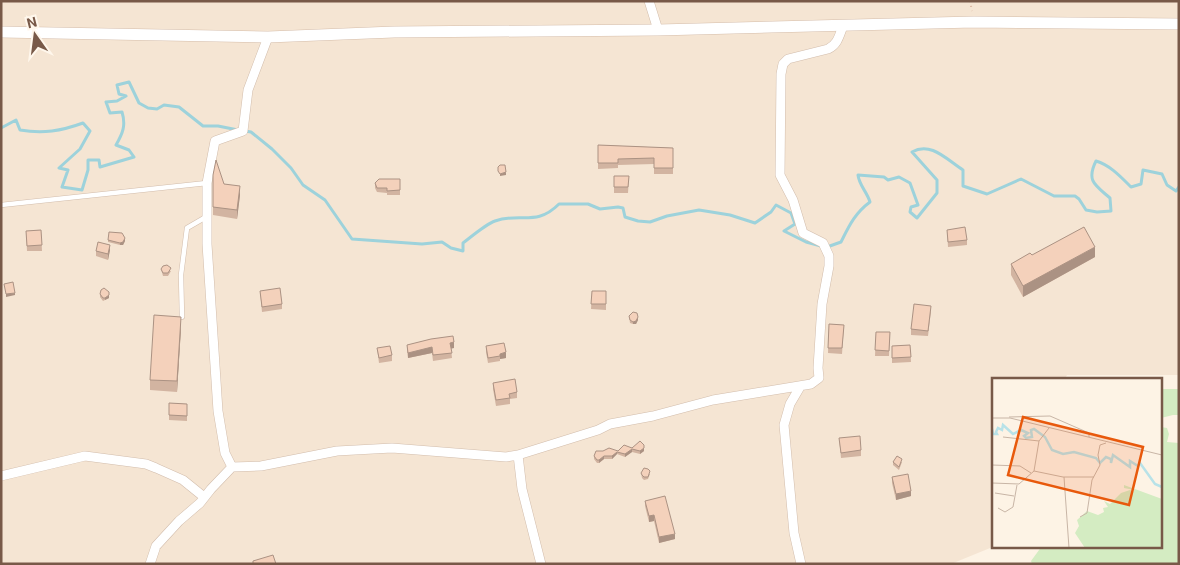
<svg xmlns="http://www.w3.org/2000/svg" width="1180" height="565" font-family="Roboto,sans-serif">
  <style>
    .residential { fill: #f5e5d3 }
    .green { fill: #d4ecc2 }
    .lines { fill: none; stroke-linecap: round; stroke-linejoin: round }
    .stream { stroke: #9dd2db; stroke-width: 3 }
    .lane-casing { stroke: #d2bdac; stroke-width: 5.5 }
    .street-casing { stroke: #d2bdac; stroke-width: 10 }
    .secondary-casing { stroke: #d5bdaa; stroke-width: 12 }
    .path { stroke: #d9b49e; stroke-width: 2; stroke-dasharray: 1 4; stroke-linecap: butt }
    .lane { stroke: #fff; stroke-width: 4.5 }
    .street { stroke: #fff; stroke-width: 9 }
    .secondary { stroke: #fff; stroke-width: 11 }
    .wall { fill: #d2b4a1 }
    .shaded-wall { fill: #ab9283 }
    .building { fill: #f4d1bb; stroke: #ab9283 }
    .inset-river { fill: none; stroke: #b8e2e8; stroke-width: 2.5 }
    .inset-road { fill: none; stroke: #c8b5a6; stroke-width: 1 }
    .view { fill: #e8590c; fill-opacity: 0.15; stroke: #e8590c; stroke-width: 2.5 }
    .inset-edge { fill: none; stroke: #785948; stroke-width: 2.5 }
  </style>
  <rect width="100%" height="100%" fill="#fdf3e5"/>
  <path class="residential" d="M 1,1 L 1179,1 L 1179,375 L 1067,375 L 1065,379 L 994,379 L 995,546 L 951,564 L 1,564 Z"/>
  <path class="green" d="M 1161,389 L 1179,389 L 1179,415 L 1173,415 L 1161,418 Z
    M 1161,427 L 1167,428 L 1169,434 L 1167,442 L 1179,443 L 1179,564 L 1032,564 L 1031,561 L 1042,546 L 1161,546 Z"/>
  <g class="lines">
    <path class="stream" d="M 1,128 L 16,120 L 20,130 C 43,134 61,131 83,123 L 90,131 L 80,149 L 59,168 L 68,170 L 62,187 L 82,190 L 88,170 L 88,160 L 99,160 L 100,167 L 134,157 L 129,150 L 116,145 C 123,133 126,125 122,112 L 110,113 L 106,102 L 117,101 L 126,96 L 119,94 L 117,85 L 129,82 L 139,103 L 148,108 L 157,109 L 164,105 L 179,107 L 203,126 L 218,126 L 238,130
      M 245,131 L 251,132 L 272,149 L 291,168 L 303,185 L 325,200 L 352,239 L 422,244 L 442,242 L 451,248 L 463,251 L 463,243 C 471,237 486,224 495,221 C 521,212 536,227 559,204 L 588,204 L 600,209 L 618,207 L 623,208 L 625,217 L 638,221 L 650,222 L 667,216 L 699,210 L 730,215 L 755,223 L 771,212 L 776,205 L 791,213 L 795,224 L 784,231 L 806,242 L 821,246
      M 827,247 L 841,242 C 849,226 855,213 870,202 C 867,192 859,185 858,175 L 884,177 L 888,180 L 899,177 L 910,183 L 918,205 L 911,207 L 910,212 L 917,218 L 937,193 L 937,180 L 912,152 C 931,141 947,160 963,170 L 963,186 L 987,194 L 1021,179 L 1054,196 L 1075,196 L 1079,199 L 1086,210 L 1097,212 L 1111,211 L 1110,198 C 1095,185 1086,181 1096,161 C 1110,165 1121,177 1131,187 L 1141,184 L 1143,170 L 1162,174 L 1167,185 L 1176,191 L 1179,187"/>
    <g class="lane-casing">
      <path id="lane" d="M 1,205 L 207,183
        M 182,317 L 181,275 L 187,228 L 206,217"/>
    </g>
    <g class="street-casing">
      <path id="street" d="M 649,1 L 658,30
        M 800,387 L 790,404 L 784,425 L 794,533 L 801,564
        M 518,455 L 522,489 L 541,564
        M 232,467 L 225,453 L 218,411 L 207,244 L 207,183 L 215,141 L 243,131 L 248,90 L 268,37
        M 1,476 L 85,456 L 146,464 L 156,468 L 183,480 L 204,497
        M 150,564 L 156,546 L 179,521 L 200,503 L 211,489 L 232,467 L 261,466 L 337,451 L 392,448 L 506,457 L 518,455 L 598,430 L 610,424 L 653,416 L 713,400 L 811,384 L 819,378 L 818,368 L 822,304 L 829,266 L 829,256 L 823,243 L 803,233 L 793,200 L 780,175 L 781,74 L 783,64 L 788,59 L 828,49 C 838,44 839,36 843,26"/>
    </g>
    <g class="secondary-casing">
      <path id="secondary" d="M 1,32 L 268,37 L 394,32 L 658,30 L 974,22 L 1179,24"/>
    </g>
    <path class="path" d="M 970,1 L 972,11"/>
    <use href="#lane" class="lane"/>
    <use href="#street" class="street"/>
    <use href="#secondary" class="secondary"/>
  </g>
  <path class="wall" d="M 598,145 L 673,148 L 673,174 L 654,174 L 654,164 L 618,165 L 618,168 L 598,169 Z
    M 213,175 L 224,184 L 240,195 L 237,219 L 213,215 Z
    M 614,176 L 629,176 L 628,193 L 614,193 Z
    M 400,179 L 400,195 L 387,195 L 387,193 L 377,192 L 375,188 L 375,183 Z
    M 41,230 L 42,251 L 27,251 L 26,231 Z
    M 947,230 L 967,240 L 967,245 L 948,247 Z
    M 108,240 L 125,241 L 123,245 L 120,245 L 108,242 Z
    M 110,250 L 108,260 L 96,256 L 96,251 Z
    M 1095,257 L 1023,297 L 1011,275 L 1011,264 Z
    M 161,269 L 171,271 L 168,276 L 163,276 Z
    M 260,291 L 282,304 L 282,309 L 262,312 Z
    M 592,291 L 606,291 L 606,310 L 591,309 Z
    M 109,292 L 109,298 L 103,301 L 100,297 L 100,294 Z
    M 931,311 L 928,336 L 911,335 L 911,329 Z
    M 629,316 L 638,320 L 636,324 L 633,324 L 630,323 Z
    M 829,324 L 844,325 L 842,354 L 828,353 Z
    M 181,328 L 177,392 L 150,390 L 150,380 Z
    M 876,332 L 890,332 L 889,356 L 875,356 Z
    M 407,345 L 454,348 L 451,348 L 452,358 L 433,361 L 432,353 L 408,358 L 407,351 Z
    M 910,345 L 911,362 L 892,363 L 892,346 Z
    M 486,346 L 506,358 L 500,359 L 500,361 L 488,363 L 486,352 Z
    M 377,348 L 392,355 L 392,361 L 379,363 Z
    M 493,383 L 517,392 L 517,398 L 510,399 L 510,404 L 496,406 L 493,389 Z
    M 169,403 L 187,404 L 187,421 L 169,420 Z
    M 839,438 L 861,450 L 861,456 L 841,458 Z
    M 644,445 L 644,451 L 640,454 L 632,452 L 625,457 L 617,454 L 612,459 L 604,459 L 599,463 L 597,463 L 594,459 L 594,456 Z
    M 893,462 L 902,462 L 899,470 L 893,465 Z
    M 641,473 L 650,474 L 648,479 L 644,480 L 642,478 Z
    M 892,477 L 911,496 L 896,500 L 892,483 Z
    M 645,501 L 675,539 L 659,543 L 654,521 L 649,522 L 645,506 Z"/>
  <path class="shaded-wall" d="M 506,172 L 506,175 L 500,176 L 500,174 Z
    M 240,186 L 240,195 L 237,219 L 237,210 Z
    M 125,238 L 125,241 L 123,245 L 120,245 L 120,243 Z
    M 110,245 L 110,250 L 108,260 L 108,254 Z
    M 1095,247 L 1095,257 L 1023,297 L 1023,286 Z
    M 15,293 L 15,295 L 6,297 L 6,294 Z
    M 109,295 L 109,298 L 105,300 L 105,298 Z
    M 181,317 L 181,328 L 177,392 L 177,381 Z
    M 638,317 L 638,320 L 636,324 L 633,324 L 633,322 Z
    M 454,342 L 454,348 L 450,349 L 450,343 Z
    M 432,347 L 432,353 L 408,358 L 408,353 Z
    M 506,352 L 506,358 L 500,359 L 500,354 Z
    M 644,448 L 644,451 L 640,454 L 640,451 Z
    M 632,449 L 632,452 L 625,457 L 625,454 Z
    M 617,452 L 617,454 L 612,459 L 612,456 Z
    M 604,456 L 604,459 L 599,463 L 599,460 Z
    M 911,491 L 911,496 L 896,500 L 896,494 Z
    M 654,515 L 654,521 L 649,522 L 649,516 Z
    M 675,534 L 675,539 L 659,543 L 659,537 Z"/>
  <path class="building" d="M 598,145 L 673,148 L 673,168 L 654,168 L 654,158 L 618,159 L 618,163 L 598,163 Z
    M 216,160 L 224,184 L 240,186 L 237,210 L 213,207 L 213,175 Z
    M 500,165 L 505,165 L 506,172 L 500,174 L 498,171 L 498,167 Z
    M 614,176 L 629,176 L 628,187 L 614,187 Z
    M 379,179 L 400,179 L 400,190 L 387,191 L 387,188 L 377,188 L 375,183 Z
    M 965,227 L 967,240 L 948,242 L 947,230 Z
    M 1084,227 L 1095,247 L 1023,286 L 1011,264 L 1030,253 L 1032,255 Z
    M 41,230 L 42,245 L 27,246 L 26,231 Z
    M 109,232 L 122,233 L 125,238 L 123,242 L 120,243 L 108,240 Z
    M 98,242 L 110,245 L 108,254 L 96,251 Z
    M 167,265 L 171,268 L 168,273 L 163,273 L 161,269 L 163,266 Z
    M 13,282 L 15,293 L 6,294 L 4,284 Z
    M 104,288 L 109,292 L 109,295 L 105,298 L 103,298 L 100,294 L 101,290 Z
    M 280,288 L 282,304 L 262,307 L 260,291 Z
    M 592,291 L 606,291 L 606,304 L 591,304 Z
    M 914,304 L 931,306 L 928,331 L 911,329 Z
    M 633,312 L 637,313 L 638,317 L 636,321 L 633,322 L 630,320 L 629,316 Z
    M 154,315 L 181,317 L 177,381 L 150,380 Z
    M 829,324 L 844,325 L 842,348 L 828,348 Z
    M 876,332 L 890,332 L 889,351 L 875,350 Z
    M 453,336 L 454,342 L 450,343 L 452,353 L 433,355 L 432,347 L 408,353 L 407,345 L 431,339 Z
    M 504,343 L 506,352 L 500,354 L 500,356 L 488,358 L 486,346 Z
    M 910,345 L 911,357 L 892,358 L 892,346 Z
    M 390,346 L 392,355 L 379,358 L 377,348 Z
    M 515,379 L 517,392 L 509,394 L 510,398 L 496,400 L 493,383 Z
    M 169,403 L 187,404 L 187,416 L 169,415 Z
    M 860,436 L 861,450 L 841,453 L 839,438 Z
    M 640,441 L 644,445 L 644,448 L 640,451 L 632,449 L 625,454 L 617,452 L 612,456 L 604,456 L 599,460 L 597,460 L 594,456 L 596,451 L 603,451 L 609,448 L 618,451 L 624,445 L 632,448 Z
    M 897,456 L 902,459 L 899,467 L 893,462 Z
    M 644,468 L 648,469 L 650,471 L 648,477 L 644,477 L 642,475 L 641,473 Z
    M 908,474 L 911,491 L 896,494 L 892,477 Z
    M 665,496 L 675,534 L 659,537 L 654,515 L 649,516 L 645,501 Z
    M 273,555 L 276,564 L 253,564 L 253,561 Z"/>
  <g transform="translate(992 378)">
    <rect width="170" height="170" fill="#fdf3e5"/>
    <path d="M 132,107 L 170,121 L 170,170 L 93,170 L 83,155 L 87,148 L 85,142 L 95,133 L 106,137 L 112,134 L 111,130 L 116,129 L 112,123 L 118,126 L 129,115 L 138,112 L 141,114 L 142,112 L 132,110 Z" fill="#d4ecc2"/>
    <path class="inset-river" d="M 0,51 L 1,56 L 5,56 L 4,54 L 6,50 L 10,52 L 11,47 L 21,56 L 29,52 L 36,55 L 32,58 L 34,60 L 40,59 L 39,52 L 42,51 L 53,59 L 60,72 L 71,76 L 82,74 L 104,80 L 108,85 L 114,79 L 119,81 L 119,85 L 121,77 L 138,89 L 138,83 L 146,88 L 148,85 L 163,106 L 170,109"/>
    <path class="inset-road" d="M 17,39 L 58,38 L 97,55 L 97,59M 0,40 L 18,40 L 170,77M 11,59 L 47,63M 0,87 L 28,88 L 39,95M 42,93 L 47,63 L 57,50M 72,99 L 77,170M 0,105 L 27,106 L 42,93 L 71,99 L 102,99M 3,115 L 22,118M 6,130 L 13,134 L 21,129 L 25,107M 88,139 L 95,135 L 100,102 L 108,87 L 106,77 L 108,67 L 114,65"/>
    <path class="view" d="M 31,39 L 151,69 L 137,127 L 16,97 Z"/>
    <rect width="170" height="170" class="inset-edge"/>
  </g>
  <rect width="1180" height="565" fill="none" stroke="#785948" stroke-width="5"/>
  <g transform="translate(35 35) rotate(346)" stroke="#fff7ec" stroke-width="4" paint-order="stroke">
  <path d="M0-4L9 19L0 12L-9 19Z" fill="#785948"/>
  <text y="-8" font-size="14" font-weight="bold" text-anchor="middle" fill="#785948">N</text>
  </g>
</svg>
